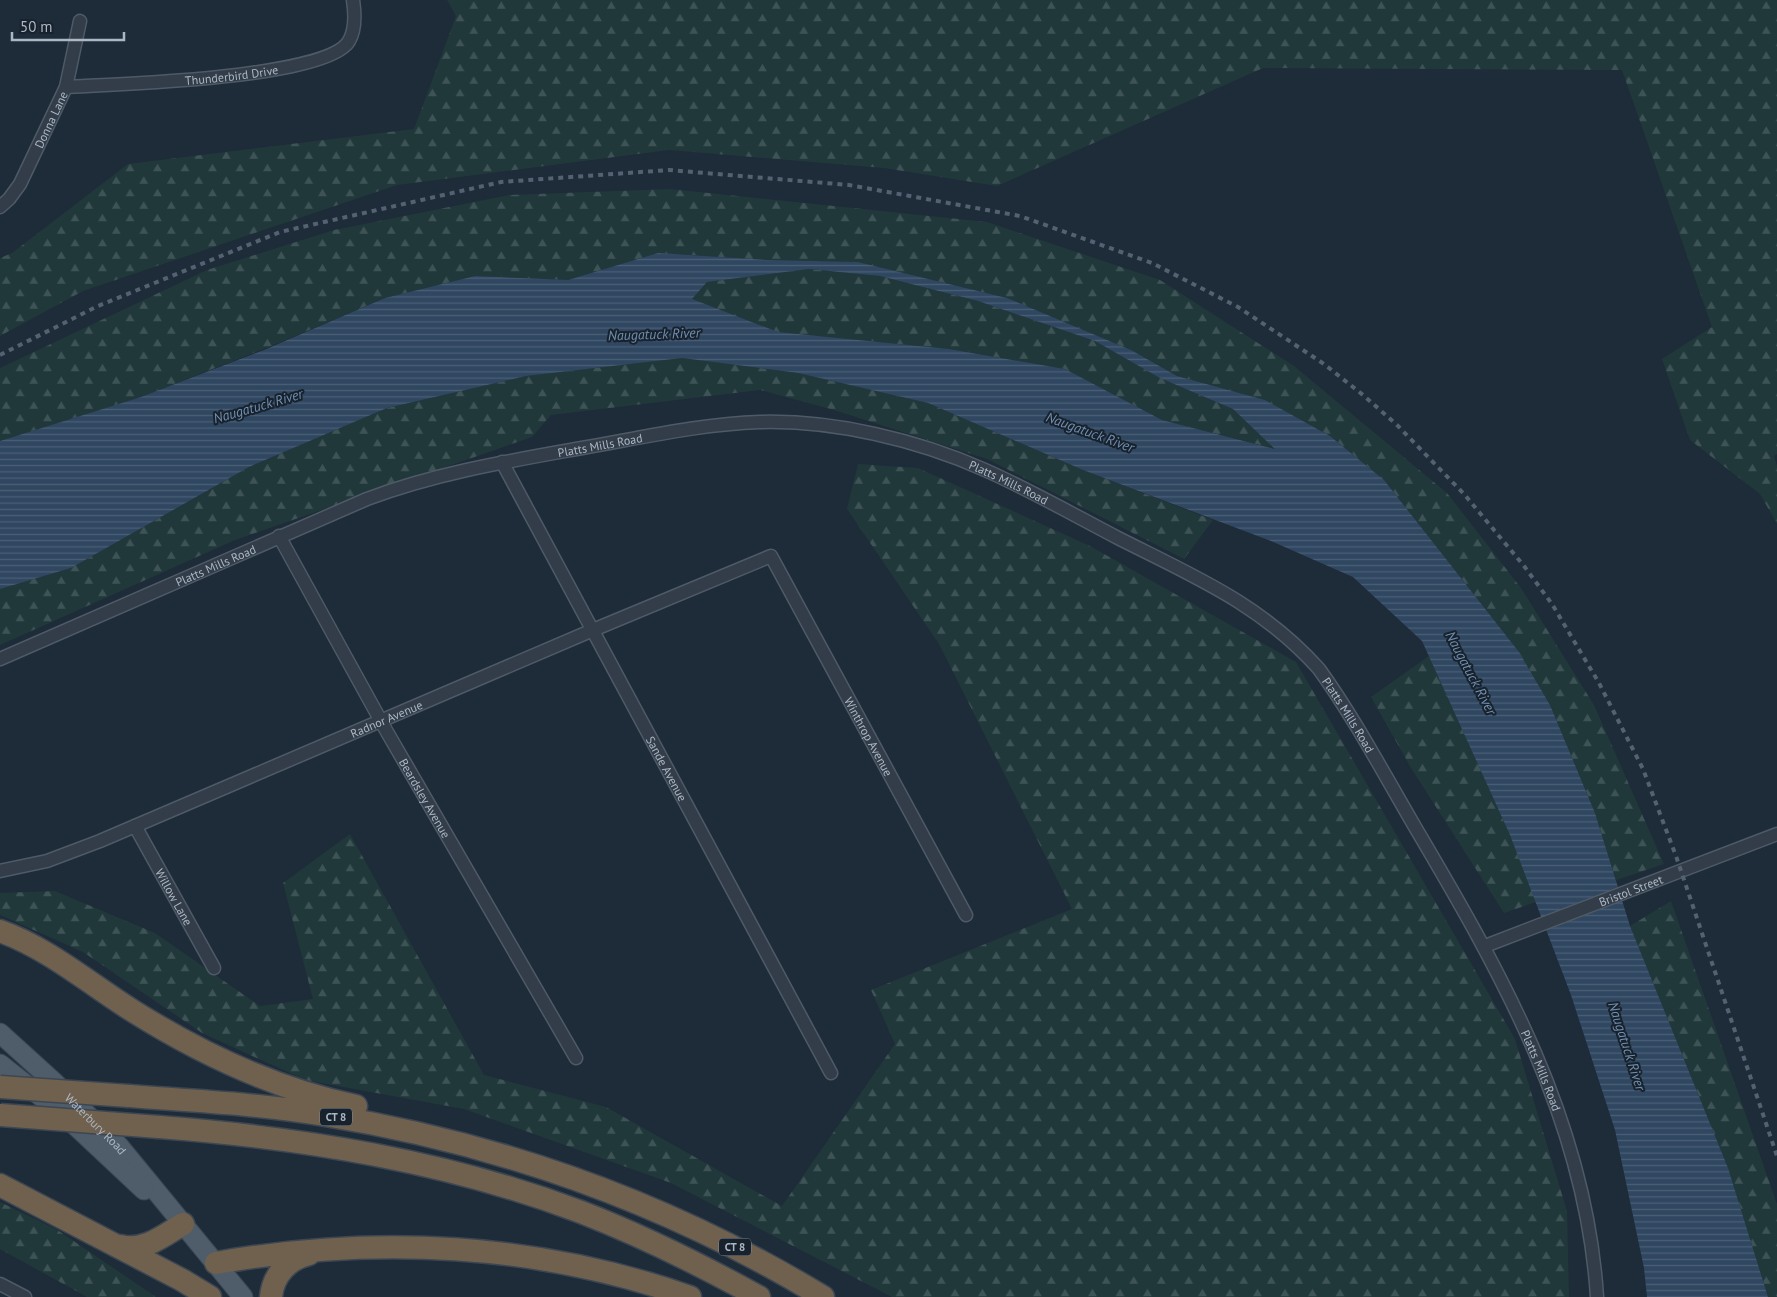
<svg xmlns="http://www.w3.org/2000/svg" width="1777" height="1297" font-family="'PT Sans',sans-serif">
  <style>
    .forest { fill: url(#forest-firs) }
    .water { fill: url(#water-rules); fill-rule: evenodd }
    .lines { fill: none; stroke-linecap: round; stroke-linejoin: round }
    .minor-casing { stroke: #4f5a67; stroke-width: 15 }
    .primary-casing { stroke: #3b4652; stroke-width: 21 }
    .motorway-casing { stroke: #3c4753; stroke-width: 25 }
    .minor { stroke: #323d49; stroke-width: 12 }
    .primary { stroke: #4f5c69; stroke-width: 19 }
    .motorway { stroke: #70614e; stroke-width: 22 }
    .rail { stroke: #536171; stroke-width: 4; stroke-dasharray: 5 5; stroke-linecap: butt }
    .motorway-bridge-casing { stroke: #3c4753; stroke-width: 25; stroke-linecap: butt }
    .motorway-bridge { stroke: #70614e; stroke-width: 22 }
    .labels { text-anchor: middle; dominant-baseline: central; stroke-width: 4; stroke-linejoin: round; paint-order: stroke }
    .shield { fill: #18222d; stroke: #808a98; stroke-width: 1 }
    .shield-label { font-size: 11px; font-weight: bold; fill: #acb7c6 }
    .street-label { font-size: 12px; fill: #acb7c6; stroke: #18222d }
    .water-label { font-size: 14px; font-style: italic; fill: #718fb1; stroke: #18222d }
  </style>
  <defs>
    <pattern id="forest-firs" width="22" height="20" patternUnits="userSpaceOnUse" patternTransform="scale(1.25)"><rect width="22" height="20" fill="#20383a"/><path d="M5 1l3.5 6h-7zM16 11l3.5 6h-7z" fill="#3e5355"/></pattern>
    <pattern id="water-rules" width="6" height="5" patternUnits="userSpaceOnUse" patternTransform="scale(1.25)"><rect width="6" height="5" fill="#304761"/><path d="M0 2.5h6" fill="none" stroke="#4b5f76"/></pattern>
  </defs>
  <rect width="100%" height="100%" fill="#1e2b39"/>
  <path class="forest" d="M 447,0 L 1777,0 L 1777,454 L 1774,456 L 1777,466 L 1777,524 L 1760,494 L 1690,440 L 1662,359 L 1712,327 L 1622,70 L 1263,68 L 997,186 L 884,168 L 669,150 L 397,185 L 83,291 L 0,336 L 0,258 L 12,253 L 128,164 L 414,129 L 456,16 Z
    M 670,189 L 987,222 L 1160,280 L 1294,366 L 1447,493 L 1521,588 L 1594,705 L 1664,864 L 1616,880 L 1595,813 L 1550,705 L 1519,652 L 1384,480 L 1330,436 L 1265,400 L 1177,376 L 1131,350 L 1007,298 L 858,262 L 767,260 L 658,253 L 568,280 L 475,276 L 385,298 L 269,347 L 141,397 L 0,441 L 0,368 L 207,270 L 334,230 L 509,195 Z
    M 809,269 L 880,276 L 978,301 L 1095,341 L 1160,378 L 1233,409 L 1276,449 L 1162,420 L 1065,369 L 949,349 L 778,332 L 691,300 L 707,282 Z
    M 682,358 L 798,373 L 928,403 L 1083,470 L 1213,520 L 1184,559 L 987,459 L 834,410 L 760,390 L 551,415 L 532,437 L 235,540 L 0,645 L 0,589 L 71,568 L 249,467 L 387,408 L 526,376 Z
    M 858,464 L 918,468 L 1090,546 L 1296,662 L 1515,1039 L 1567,1211 L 1569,1297 L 892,1297 L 671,1183 L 464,1109 L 305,1080 L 202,1033 L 83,952 L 0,915 L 0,893 L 55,891 L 155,933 L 260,1006 L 313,999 L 283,883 L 350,834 L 484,1075 L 606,1107 L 782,1206 L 895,1044 L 871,990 L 1072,909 L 939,644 L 847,509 Z
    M 1429,656 L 1510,835 L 1536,902 L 1504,913 L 1411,768 L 1371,697 Z
    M 1671,901 L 1777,1204 L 1777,1297 L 1768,1297 L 1728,1168 L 1630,926 Z
    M 0,1202 L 56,1229 L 156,1297 L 87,1297 L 0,1249 Z"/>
  <path class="water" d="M 658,253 L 767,260 L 858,262 L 1007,298 L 1131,350 L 1177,376 L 1265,400 L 1330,436 L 1384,480 L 1519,652 L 1550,705 L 1595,813 L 1630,926 L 1728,1168 L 1768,1297 L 1647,1297 L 1644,1268 L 1615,1130 L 1571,995 L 1510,835 L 1422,641 L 1353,577 L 1271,541 L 1083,470 L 928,403 L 798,373 L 682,358 L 526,376 L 387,408 L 249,467 L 71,568 L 0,589 L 0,441 L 141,397 L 264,350 L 385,298 L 475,276 L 568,280 ZM 809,269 L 880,276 L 978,301 L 1095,341 L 1160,378 L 1233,409 L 1275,449 L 1162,420 L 1065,369 L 949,349 L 778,332 L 692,299 L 707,282 Z"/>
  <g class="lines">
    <g class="minor-casing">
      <g id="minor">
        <path id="s1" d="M 66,87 C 114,84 327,79 349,41 C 356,29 355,13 353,0"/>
        <path id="s2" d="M 0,207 L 9,199 L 20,184 L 66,87 L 80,21"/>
        <path id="s3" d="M 502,462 L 831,1073"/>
        <path id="s4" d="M 279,536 L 387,732 L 576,1058"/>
        <path id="s5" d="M 0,659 L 367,499 C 436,473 509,461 582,448 C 640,438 700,424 760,422 C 834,420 918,440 985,470 C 1030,490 1074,515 1118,538 C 1193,576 1261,604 1319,669 C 1355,719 1384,774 1415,827 C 1502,974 1586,1122 1597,1297"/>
        <path id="s6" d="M 135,826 L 214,968"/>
        <path id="s7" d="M 0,871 L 47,861 L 100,841 L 593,630 L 771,556 L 966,915"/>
        <path id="s8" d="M 1485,946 L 1777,834"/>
        <path d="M 0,1284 L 25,1297"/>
      </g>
    </g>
    <g class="primary-casing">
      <g id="primary">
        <path id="s9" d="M 0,1033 L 54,1082 L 119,1146 L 243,1297"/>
        <path d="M 0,1064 L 63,1114 L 144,1190"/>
      </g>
    </g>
    <g class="motorway-casing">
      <path id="motorway" d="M 0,931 C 48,948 90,984 133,1011 C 203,1055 276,1089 356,1106
        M 129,1096 C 195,1101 261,1104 325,1115 C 502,1144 670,1204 823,1297
        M 159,1127 C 303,1138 446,1161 581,1212 C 643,1236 701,1265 759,1297
        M 0,1185 L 182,1280 L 210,1297
        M 120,1246 C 144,1252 163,1236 183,1224
        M 216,1263 C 375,1235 537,1243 690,1297
        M 271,1297 C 273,1275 288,1259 309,1254"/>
    </g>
    <use href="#minor" class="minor"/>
    <use href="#primary" class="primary"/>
    <use href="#motorway" class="motorway"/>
    <path class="rail" d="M 0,355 L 98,306 L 280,232 L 501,182 L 669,170 L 849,185 L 1020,216 L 1152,263 L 1238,307 L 1324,364 L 1363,395 L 1397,425 L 1464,494 L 1524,566 L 1552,604 L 1599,683 L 1643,769 L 1676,856 L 1777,1156"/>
    <g class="motorway-bridge-casing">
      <path id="motorway-bridge" d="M 0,1087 L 129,1096
        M 0,1115 L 159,1127"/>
    </g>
    <use href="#motorway-bridge" class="motorway-bridge"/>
  </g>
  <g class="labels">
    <g class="shield">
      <rect x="320" y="1108.5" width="32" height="17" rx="4"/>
      <rect x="719" y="1238.5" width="32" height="17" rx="4"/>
    </g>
    <g class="shield-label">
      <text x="336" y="1117">CT 8</text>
      <text x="735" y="1247">CT 8</text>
    </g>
    <g class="street-label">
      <text stroke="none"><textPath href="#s1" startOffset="166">Thunderbird Drive</textPath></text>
      <text stroke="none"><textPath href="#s2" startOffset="102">Donna Lane</textPath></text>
      <text stroke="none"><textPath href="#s5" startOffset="640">Platts Mills Road</textPath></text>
      <text stroke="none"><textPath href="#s5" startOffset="1060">Platts Mills Road</textPath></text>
      <text stroke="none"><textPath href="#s5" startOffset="235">Platts Mills Road</textPath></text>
      <text stroke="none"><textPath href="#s5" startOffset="1479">Platts Mills Road</textPath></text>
      <text stroke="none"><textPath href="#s7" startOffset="416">Radnor Avenue</textPath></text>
      <text stroke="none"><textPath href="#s7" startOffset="1039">Winthrop Avenue</textPath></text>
      <text stroke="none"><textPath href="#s3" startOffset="348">Sande Avenue</textPath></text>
      <text stroke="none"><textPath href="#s4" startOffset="300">Beardsley Avenue</textPath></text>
      <text stroke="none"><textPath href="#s8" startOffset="156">Bristol Street</textPath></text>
      <text stroke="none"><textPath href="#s6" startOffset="81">Willow Lane</textPath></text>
      <text stroke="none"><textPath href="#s5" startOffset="1884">Platts Mills Road</textPath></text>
      <text stroke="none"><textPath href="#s9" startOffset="132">Waterbury Road</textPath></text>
    </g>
    <g class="water-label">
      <text transform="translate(654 334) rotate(-2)">Naugatuck River</text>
      <text transform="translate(258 406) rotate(-16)">Naugatuck River</text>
      <text transform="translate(1090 432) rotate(20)">Naugatuck River</text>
      <text transform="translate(1471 673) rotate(62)">Naugatuck River</text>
      <text transform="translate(1627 1046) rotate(72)">Naugatuck River</text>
    </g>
  </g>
  <path d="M12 32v8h112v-8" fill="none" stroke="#acb7c6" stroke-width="2.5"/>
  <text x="20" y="32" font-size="15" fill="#acb7c6" stroke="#18222d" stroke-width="4" paint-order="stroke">50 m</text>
</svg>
